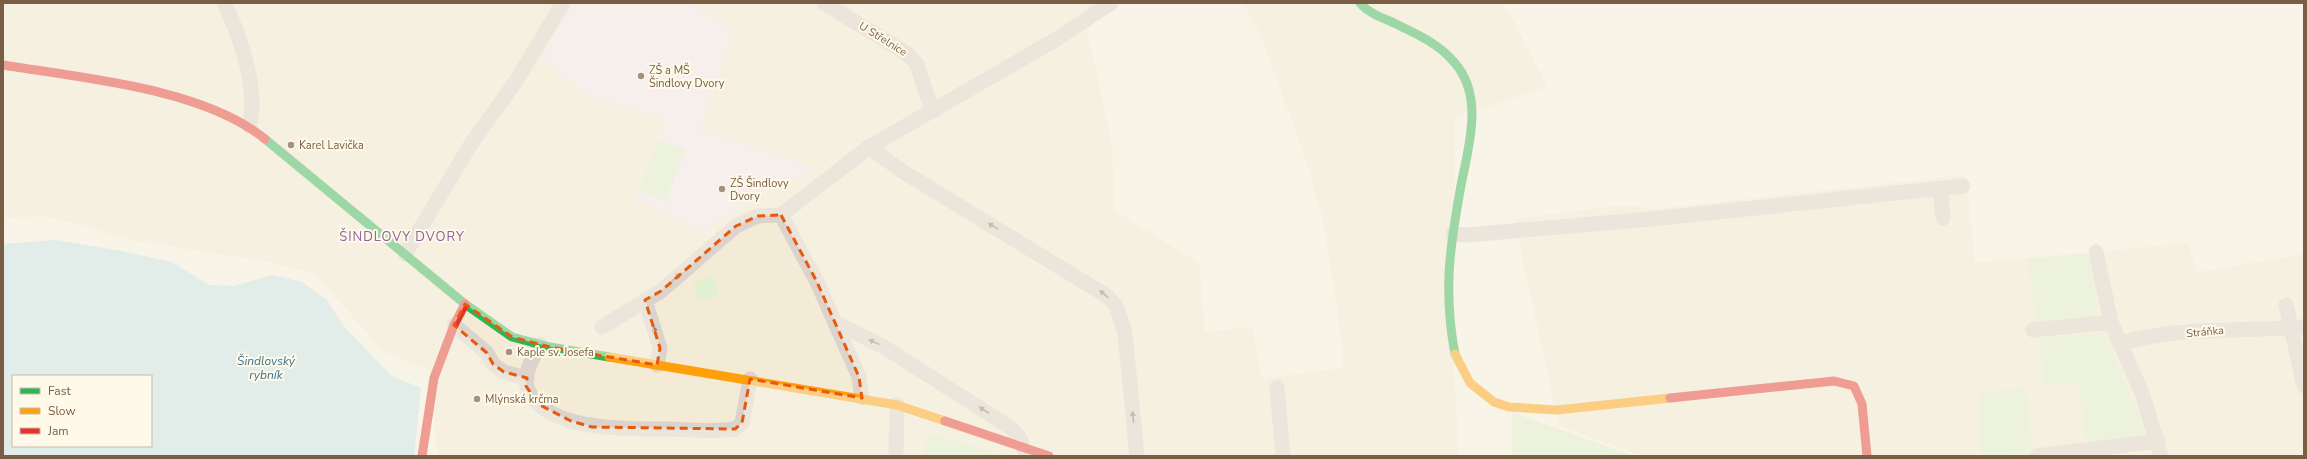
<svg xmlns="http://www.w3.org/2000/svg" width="2307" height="459" font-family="'Nunito Sans',sans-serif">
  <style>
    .residential { fill: #f4ebd7 }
    .education { fill: #f6e8f2 }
    .green { fill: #e0f0d1 }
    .water { fill: #c8e3e9; fill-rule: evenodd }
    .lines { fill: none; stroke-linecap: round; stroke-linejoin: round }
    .street { stroke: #dbd3cc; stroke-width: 15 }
    .fast { stroke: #30b455; stroke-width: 9 }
    .slow { stroke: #ff9f0a; stroke-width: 9 }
    .jam { stroke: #e5322d; stroke-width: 9 }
    .oneway { fill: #927b67 }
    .marked { fill: none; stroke: #e8590c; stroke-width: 3; stroke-dasharray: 8 5; stroke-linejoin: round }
    .poi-dot { fill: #a5927e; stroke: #fff9ea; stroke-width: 1.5 }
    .labels { text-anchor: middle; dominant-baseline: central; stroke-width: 4; stroke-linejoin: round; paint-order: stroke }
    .street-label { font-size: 11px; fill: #795e45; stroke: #fff9ea }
    .poi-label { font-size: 11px; fill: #795e45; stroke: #fff9ea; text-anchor: start }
    .water-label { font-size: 12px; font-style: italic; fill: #3c778f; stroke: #fff9ea }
    .quarter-label { font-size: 13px; letter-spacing: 1px; fill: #90609d; stroke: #fff9ea }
  </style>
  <rect width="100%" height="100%" fill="#f8f4e8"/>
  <path class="residential" d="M 3,3 L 1096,3 L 1084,14 L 1112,145 L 1114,210 L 1199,263 L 1205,332 L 1252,327 L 1262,379 L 1341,368 L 1343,356 L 1333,278 L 1321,212 L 1303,151 L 1260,34 L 1244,3 L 1501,3 L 1511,16 L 1548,87 L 1455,117 L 1453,357 L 1459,456 L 438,456 L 429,370 L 383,352 L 316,274 L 270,262 L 137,241 L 46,216 L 3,218 Z
    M 1966,175 L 1975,263 L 2188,243 L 2198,272 L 2304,254 L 2304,456 L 1642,456 L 1559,426 L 1514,219 L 1623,205 L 1655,209 Z"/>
  <path class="education" d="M 572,3 L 691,3 L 733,32 L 701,129 L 817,169 L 776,188 L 710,225 L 715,235 L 711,236 L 634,199 L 665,119 L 586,95 L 542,57 Z"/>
  <path class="green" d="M 658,139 L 685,150 L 666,201 L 638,191 Z
    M 2088,253 L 2098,307 L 2093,316 L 2036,322 L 2028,259 Z
    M 714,276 L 718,296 L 699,301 L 694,281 Z
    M 2100,332 L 2105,337 L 2144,426 L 2139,435 L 2087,443 L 2078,383 L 2044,386 L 2039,338 Z
    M 2026,388 L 2032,454 L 1981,456 L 1980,392 Z
    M 1512,412 L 1525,417 L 1635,456 L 1512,456 Z
    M 929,433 L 1006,456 L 922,456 Z"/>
  <path class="water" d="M 56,240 L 122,251 L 171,262 L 210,285 L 234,286 L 273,275 L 302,282 L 327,300 L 346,329 L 392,376 L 421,388 L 414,456 L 3,456 L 3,244 ZM 13,376 L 151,376 L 151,446 L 13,446 Z"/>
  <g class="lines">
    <path class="street" d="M 224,3 C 240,34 259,92 249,126
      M 824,3 L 906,53 L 917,64 L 926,93 L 934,111
      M 869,147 L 902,171 L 1107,296 L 1116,306 L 1125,333 L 1137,456
      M 1940,189 L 1943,218
      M 781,215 L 817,282 L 859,377 L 862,398
      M 1453,234 L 1467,235 L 1651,219 L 1963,186
      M 2096,252 L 2111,322 L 2143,396 L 2161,456
      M 405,254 L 471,144 L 516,81 L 563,3
      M 645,300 L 660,348 L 657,365
      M 2286,305 L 2304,386
      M 836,323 L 884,347 L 1011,428 L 1020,438 L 1023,448
      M 454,325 L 487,353 L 493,364 L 504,372 L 527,378
      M 602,327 L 661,291 L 736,226 L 758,216 L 781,215 L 869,147 L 1055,40 L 1111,3
      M 2033,330 L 2111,322
      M 540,344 C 534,356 523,374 527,387 C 543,433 633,429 671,429 C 692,430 714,432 735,429 L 742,423 L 750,379
      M 2119,344 C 2174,326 2246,332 2304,327
      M 1277,387 L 1283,456
      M 896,456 L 897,405
      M 2037,456 L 2158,441"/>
    <path class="fast" d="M 1360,3 C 1369,14 1384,18 1396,24 C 1417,34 1439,44 1454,62 C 1486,98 1467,150 1460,191 C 1455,219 1450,247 1449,275 C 1448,302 1450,328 1455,354
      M 265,139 L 465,304 L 512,337 L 550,347 L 609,357"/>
    <path class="slow" d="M 1455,354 L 1470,383 L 1494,402 L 1509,407 L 1557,410 L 1670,398
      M 609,357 L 897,405 L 945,421"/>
    <path class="jam" d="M 3,65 C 82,78 203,88 265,139
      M 1670,398 L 1834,381 L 1854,386 L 1862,404 L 1867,456
      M 945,421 L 1049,456
      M 422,456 L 434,378 L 454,325 L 465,304"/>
  </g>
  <defs><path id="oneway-solid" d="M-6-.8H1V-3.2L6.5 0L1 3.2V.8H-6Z"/></defs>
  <g class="oneway">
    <use href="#oneway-solid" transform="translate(993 226) rotate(-149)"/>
    <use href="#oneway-solid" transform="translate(676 277) rotate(-41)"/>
    <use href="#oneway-solid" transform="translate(1104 294) rotate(-141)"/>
    <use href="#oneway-solid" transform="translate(655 332) rotate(-107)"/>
    <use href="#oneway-solid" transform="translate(874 342) rotate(-154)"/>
    <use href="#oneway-solid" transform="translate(984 410) rotate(-147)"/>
    <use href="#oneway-solid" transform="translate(1133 417) rotate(-96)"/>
  </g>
  <path d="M0 0H2307V459H0ZM 781,215 L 817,282 L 859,377 L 862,398 L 750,379 L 742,423 L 735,429 L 592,427 L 571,421 L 538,404 L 526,386 L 527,378 L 504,372 L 493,364 L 487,353 L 454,325 L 465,304 L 512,337 L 550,347 L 657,365 L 660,348 L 645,300 L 661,291 L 736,226 L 758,216 Z" fill="#f8f4e8" fill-opacity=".55" fill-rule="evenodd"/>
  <path class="marked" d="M 781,215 L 817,282 L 859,377 L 862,398 L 750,379 L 742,423 L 735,429 L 592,427 L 571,421 L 538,404 L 526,386 L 527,378 L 504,372 L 493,364 L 487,353 L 454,325 L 465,304 L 512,337 L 550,347 L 657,365 L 660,348 L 645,300 L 661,291 L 736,226 L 758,216 Z"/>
  <g class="poi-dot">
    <circle cx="641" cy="76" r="4"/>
    <circle cx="291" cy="145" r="4"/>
    <circle cx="722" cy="189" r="4"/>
    <circle cx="509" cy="352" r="4"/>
    <circle cx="477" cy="399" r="4"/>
  </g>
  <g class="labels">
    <g class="street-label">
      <text transform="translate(883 39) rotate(32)">U Střelnice</text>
      <text transform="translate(2205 332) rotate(-5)">Stráňka</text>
    </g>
    <g class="poi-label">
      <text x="649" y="70">ZŠ a MŠ<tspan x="649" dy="13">Šindlovy Dvory</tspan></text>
      <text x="299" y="145">Karel Lavička</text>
      <text x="730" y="183">ZŠ Šindlovy<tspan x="730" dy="13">Dvory</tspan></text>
      <text x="517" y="352">Kaple sv. Josefa</text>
      <text x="485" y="399">Mlýnská krčma</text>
    </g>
    <g class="water-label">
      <text x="266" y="361">Šindlovský<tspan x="266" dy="14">rybník</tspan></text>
    </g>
    <g class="quarter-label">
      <text x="402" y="237">ŠINDLOVY DVORY</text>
    </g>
  </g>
  <rect width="2307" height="459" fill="none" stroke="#795e45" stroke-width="8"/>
  <rect x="12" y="375" width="140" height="72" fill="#fff9ea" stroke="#c9bba8"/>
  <rect x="20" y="388" width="20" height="6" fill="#30b455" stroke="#c9bba8"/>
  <text x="48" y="395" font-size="12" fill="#795e45">Fast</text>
  <rect x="20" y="408" width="20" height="6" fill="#ff9f0a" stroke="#c9bba8"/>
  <text x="48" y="415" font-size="12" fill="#795e45">Slow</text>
  <rect x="20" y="428" width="20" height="6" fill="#e5322d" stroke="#c9bba8"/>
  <text x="48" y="435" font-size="12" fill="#795e45">Jam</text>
</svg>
